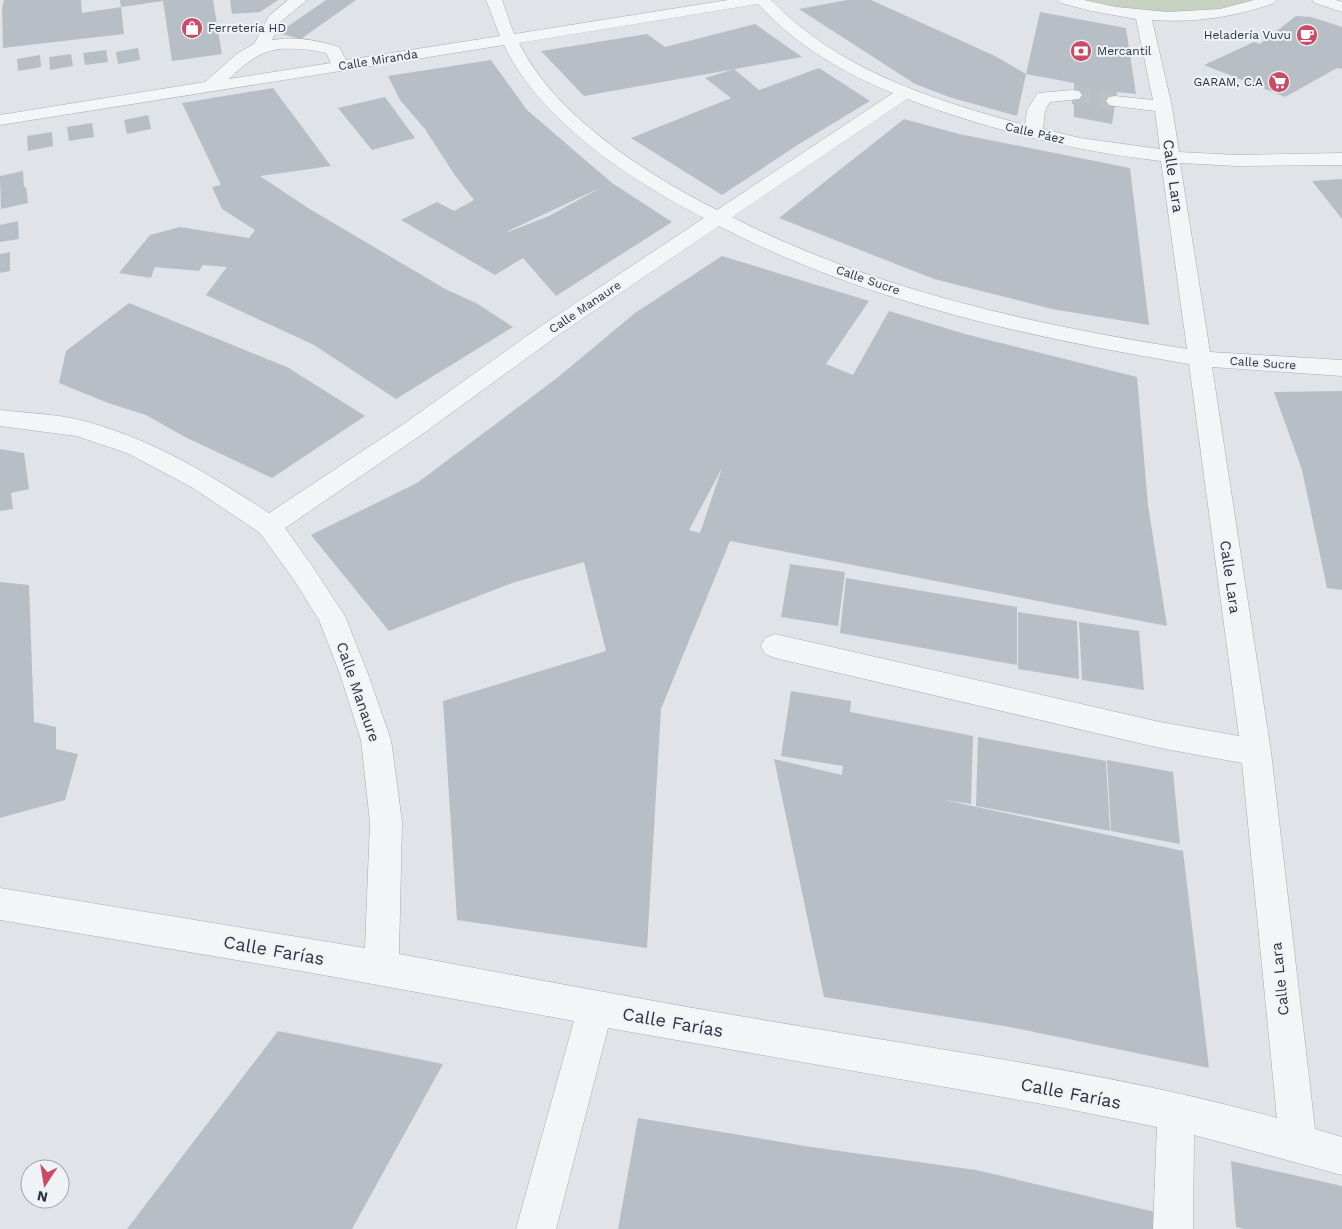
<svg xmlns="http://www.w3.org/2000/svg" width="1342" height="1229" font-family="'Work Sans',sans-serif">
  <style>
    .green { fill: #c7d2c2 }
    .building { fill: #b8bec5; fill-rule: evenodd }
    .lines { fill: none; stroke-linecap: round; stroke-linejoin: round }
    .minor-tunnel { stroke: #bcc1c7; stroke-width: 18; stroke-dasharray: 18 9; stroke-linecap: butt }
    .minor-casing { stroke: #a6abb3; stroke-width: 1 }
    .minor { fill: #f3f5f7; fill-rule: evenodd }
    .labels { text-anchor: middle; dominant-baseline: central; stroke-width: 4; stroke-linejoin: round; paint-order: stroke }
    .far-poi-label { font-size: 12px; fill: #2a3340; stroke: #f0f3f6; text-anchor: start }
    .far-street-label { font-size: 12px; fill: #2a3340; stroke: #f0f3f6 }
    .street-label { font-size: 15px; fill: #2a3340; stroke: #f0f3f6 }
    .near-street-label { font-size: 18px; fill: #2a3340; stroke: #f0f3f6 }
  </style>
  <rect width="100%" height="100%" fill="#e0e4e9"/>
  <path class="green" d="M 1066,0 L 1269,0 L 1254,6 L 1174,16 Z"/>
  <path class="building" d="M 4,0 L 81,0 L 82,13 L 121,7 L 124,34 L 3,48 L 2,8 Z
    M 120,0 L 213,0 L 222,54 L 172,61 L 163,1 L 121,7 Z
    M 230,0 L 278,0 L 260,12 L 232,14 Z
    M 326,0 L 356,0 L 301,39 L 278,33 Z
    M 847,0 L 871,0 L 995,56 L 1026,74 L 1040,12 L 1126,28 L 1136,94 L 1117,92 L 1112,124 L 1074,117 L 1074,83 L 1026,74 L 1017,116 L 952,98 L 915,84 L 799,9 Z
    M 1296,16 L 1311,17 L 1342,27 L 1342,69 L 1337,68 L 1285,97 L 1204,65 L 1254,42 L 1260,44 Z
    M 755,24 L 802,57 L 584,96 L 541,51 L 647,34 L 665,47 Z
    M 138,48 L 140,60 L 118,64 L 116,52 Z
    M 106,50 L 108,62 L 85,65 L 83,53 Z
    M 71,54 L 73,66 L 50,70 L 49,57 Z
    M 40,55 L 41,67 L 18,71 L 17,59 Z
    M 491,60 L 527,110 L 612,183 L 672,222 L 556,296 L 523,258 L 495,275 L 401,220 L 437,202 L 454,211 L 474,200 L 454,174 L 425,129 L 400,100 L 388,76 ZM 602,187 L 549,216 L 508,232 L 508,231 Z
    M 819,68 L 870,101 L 799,144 L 722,195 L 631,138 L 731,98 L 705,78 L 734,69 L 759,90 Z
    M 273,88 L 331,166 L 260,176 L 308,208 L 447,290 L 476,303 L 513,327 L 396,399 L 314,345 L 206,295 L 227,267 L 203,265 L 199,271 L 155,267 L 151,278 L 119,273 L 150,235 L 180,227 L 249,238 L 255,230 L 222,209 L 212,187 L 221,185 L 182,103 Z
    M 385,97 L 415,138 L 372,150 L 338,108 Z
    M 148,115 L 151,129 L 127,134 L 124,120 Z
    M 904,119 L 959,134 L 1130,168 L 1149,325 L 1052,309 L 934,279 L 779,218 Z
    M 92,123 L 94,137 L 69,141 L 67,127 Z
    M 52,132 L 53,146 L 28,151 L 27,136 Z
    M 23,171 L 24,187 L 26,187 L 28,203 L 1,209 L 0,176 Z
    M 1342,179 L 1342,219 L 1312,181 Z
    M 18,221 L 19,239 L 0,242 L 0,225 Z
    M 10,252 L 10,271 L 0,273 L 0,254 Z
    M 722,256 L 869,301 L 826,364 L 853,375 L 889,311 L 965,334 L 1137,377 L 1148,505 L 1167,626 L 730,541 L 661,709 L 647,948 L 457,920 L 443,701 L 606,651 L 584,562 L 512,583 L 389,631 L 311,535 L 417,483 L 557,378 L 635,313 ZM 722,468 L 700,533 L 689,530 Z
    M 129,303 L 287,367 L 365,416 L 272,478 L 183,436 L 146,415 L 108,403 L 59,383 L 66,351 Z
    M 1342,391 L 1342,590 L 1327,588 L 1302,470 L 1274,392 Z
    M 0,449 L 24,453 L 29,489 L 11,493 L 13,509 L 0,511 Z
    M 790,564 L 845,572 L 838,626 L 781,617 Z
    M 846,578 L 1017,607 L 1017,665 L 840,633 Z
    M 0,582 L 29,585 L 34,722 L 56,727 L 56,749 L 78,754 L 65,800 L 0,818 Z
    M 1018,612 L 1077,621 L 1079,679 L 1018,669 Z
    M 1079,622 L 1139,631 L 1144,690 L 1082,680 Z
    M 791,691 L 851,701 L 850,712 L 973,736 L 971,804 L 944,800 L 1183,851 L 1209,1068 L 1010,1027 L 824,997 L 774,759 L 842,775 L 843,766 L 781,756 Z
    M 978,737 L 1106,761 L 1110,831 L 976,806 Z
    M 1107,760 L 1173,772 L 1180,844 L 1111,831 Z
    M 278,1031 L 443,1064 L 352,1229 L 127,1229 Z
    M 638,1118 L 811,1147 L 976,1170 L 1155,1212 L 1155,1229 L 618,1229 Z
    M 1231,1161 L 1342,1186 L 1342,1229 L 1245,1229 L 1236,1227 Z"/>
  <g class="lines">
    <path class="minor-tunnel" d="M 1073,95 L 1115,101"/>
    <g class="minor-casing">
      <path id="minor" d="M 288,0 L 307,0 L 280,22 L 272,40 C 295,36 317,40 339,47 L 346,60 L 500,36 L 486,0 L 502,0 L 514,34 L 728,0 L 771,0 C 838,70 933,100 1025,125 L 1027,110 L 1038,93 L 1073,90 L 1079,91 L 1082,95 L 1079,99 L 1050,102 L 1045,110 L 1043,129 L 1080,138 L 1160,149 L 1155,111 L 1115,106 L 1109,105 L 1106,101 L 1109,97 L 1115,96 L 1153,100 L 1136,19 L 1091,11 L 1061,3 L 1058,0 L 1084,0 L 1116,7 L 1168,12 L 1220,9 L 1254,0 L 1277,0 L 1274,3 C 1234,17 1195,23 1152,20 L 1172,107 L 1179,152 L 1237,155 L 1342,153 L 1342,165 L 1237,166 L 1180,163 L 1210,352 L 1342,360 L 1342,376 L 1212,367 L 1271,752 L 1315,1129 L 1342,1137 L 1342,1175 L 1194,1135 L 1193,1229 L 1153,1229 L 1157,1127 L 1048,1105 L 608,1028 L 556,1229 L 516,1229 L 574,1021 L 307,972 L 0,920 L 0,888 L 365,948 L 370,822 L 361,740 L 340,674 L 319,620 L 294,580 L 260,533 L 193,488 L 127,453 L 76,436 L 0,426 L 0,410 C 26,413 55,414 80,420 C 151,438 209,474 269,513 L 405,423 L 541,326 L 704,218 C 632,181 540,121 504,45 L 0,125 L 0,115 L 205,82 L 238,53 L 254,44 L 269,16 ZM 758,4 C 796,45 841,72 893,93 L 717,210 C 646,174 555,116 519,43 ZM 279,49 C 295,48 311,49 326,53 L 331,63 L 229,79 C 245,64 258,52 279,49 ZM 907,99 C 990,130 1074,151 1161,161 L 1187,349 C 1031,324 874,290 732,217 ZM 719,226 C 865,302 1028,337 1189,364 L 1239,736 L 1160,722 L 775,634 L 765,638 L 761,646 L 765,654 L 775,658 L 1160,748 L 1242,763 L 1277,1118 C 1129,1077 975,1055 823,1030 C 681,1007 540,980 399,954 L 402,822 L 391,740 L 368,674 L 345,616 L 312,566 L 285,528 L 421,435 L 557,336 Z
        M 1312,0 L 1336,0 L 1342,2 L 1342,12 L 1315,3 Z"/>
    </g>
    <use href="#minor" class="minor"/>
  </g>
  <defs>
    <g id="shop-disc" transform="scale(1.125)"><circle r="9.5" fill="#c94b66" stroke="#f0f3f6"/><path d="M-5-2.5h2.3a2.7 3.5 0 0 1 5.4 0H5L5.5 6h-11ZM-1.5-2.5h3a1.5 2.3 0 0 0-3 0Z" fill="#fff"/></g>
    <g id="cafe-disc" transform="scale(1.125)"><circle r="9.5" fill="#c94b66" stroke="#f0f3f6"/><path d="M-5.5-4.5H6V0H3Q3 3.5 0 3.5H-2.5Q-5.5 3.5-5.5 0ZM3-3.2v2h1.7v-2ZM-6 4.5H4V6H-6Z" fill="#fff"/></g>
    <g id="bank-disc" transform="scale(1.125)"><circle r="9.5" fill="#c94b66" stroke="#f0f3f6"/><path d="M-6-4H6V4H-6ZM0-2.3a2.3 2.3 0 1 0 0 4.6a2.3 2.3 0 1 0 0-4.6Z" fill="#fff"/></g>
    <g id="supermarket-disc" transform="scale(1.125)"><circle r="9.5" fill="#c94b66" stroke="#f0f3f6"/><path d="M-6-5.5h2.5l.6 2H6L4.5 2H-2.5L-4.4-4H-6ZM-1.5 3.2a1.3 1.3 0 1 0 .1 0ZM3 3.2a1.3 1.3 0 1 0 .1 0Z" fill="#fff"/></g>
  </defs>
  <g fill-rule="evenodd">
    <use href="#shop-disc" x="192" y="28"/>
    <use href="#cafe-disc" x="1307" y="35"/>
    <use href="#bank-disc" x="1081" y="51"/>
    <use href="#supermarket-disc" x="1279" y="82"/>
  </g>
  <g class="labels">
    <g class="far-poi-label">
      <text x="208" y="28">Ferretería HD</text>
      <text x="1291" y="35" text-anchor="end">Heladería Vuvu</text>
      <text x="1097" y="51">Mercantil</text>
      <text x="1263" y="82" text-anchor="end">GARAM, C.A</text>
    </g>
    <g class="far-street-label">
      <text transform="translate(378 60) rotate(-9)">Calle Miranda</text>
      <text transform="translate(1035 133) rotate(13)">Calle Páez</text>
      <text transform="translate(868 280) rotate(19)">Calle Sucre</text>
      <text transform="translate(585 307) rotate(-34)">Calle Manaure</text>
      <text transform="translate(1263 363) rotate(4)">Calle Sucre</text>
    </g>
    <g class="street-label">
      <text transform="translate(1173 176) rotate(82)">Calle Lara</text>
      <text transform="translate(1230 577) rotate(82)">Calle Lara</text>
      <text transform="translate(358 692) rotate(71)">Calle Manaure</text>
      <text transform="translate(1280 979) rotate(-96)">Calle Lara</text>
    </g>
    <g class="near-street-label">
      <text transform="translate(274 950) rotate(10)">Calle Farías</text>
      <text transform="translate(673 1022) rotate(10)">Calle Farías</text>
      <text transform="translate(1071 1093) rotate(11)">Calle Farías</text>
    </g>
  </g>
  <g transform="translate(45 1184) rotate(192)"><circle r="24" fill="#f0f3f6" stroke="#a1a6ad"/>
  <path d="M0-4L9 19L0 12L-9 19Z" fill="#c94b66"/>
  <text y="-8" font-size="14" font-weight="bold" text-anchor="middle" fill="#2a3340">N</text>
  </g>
</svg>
